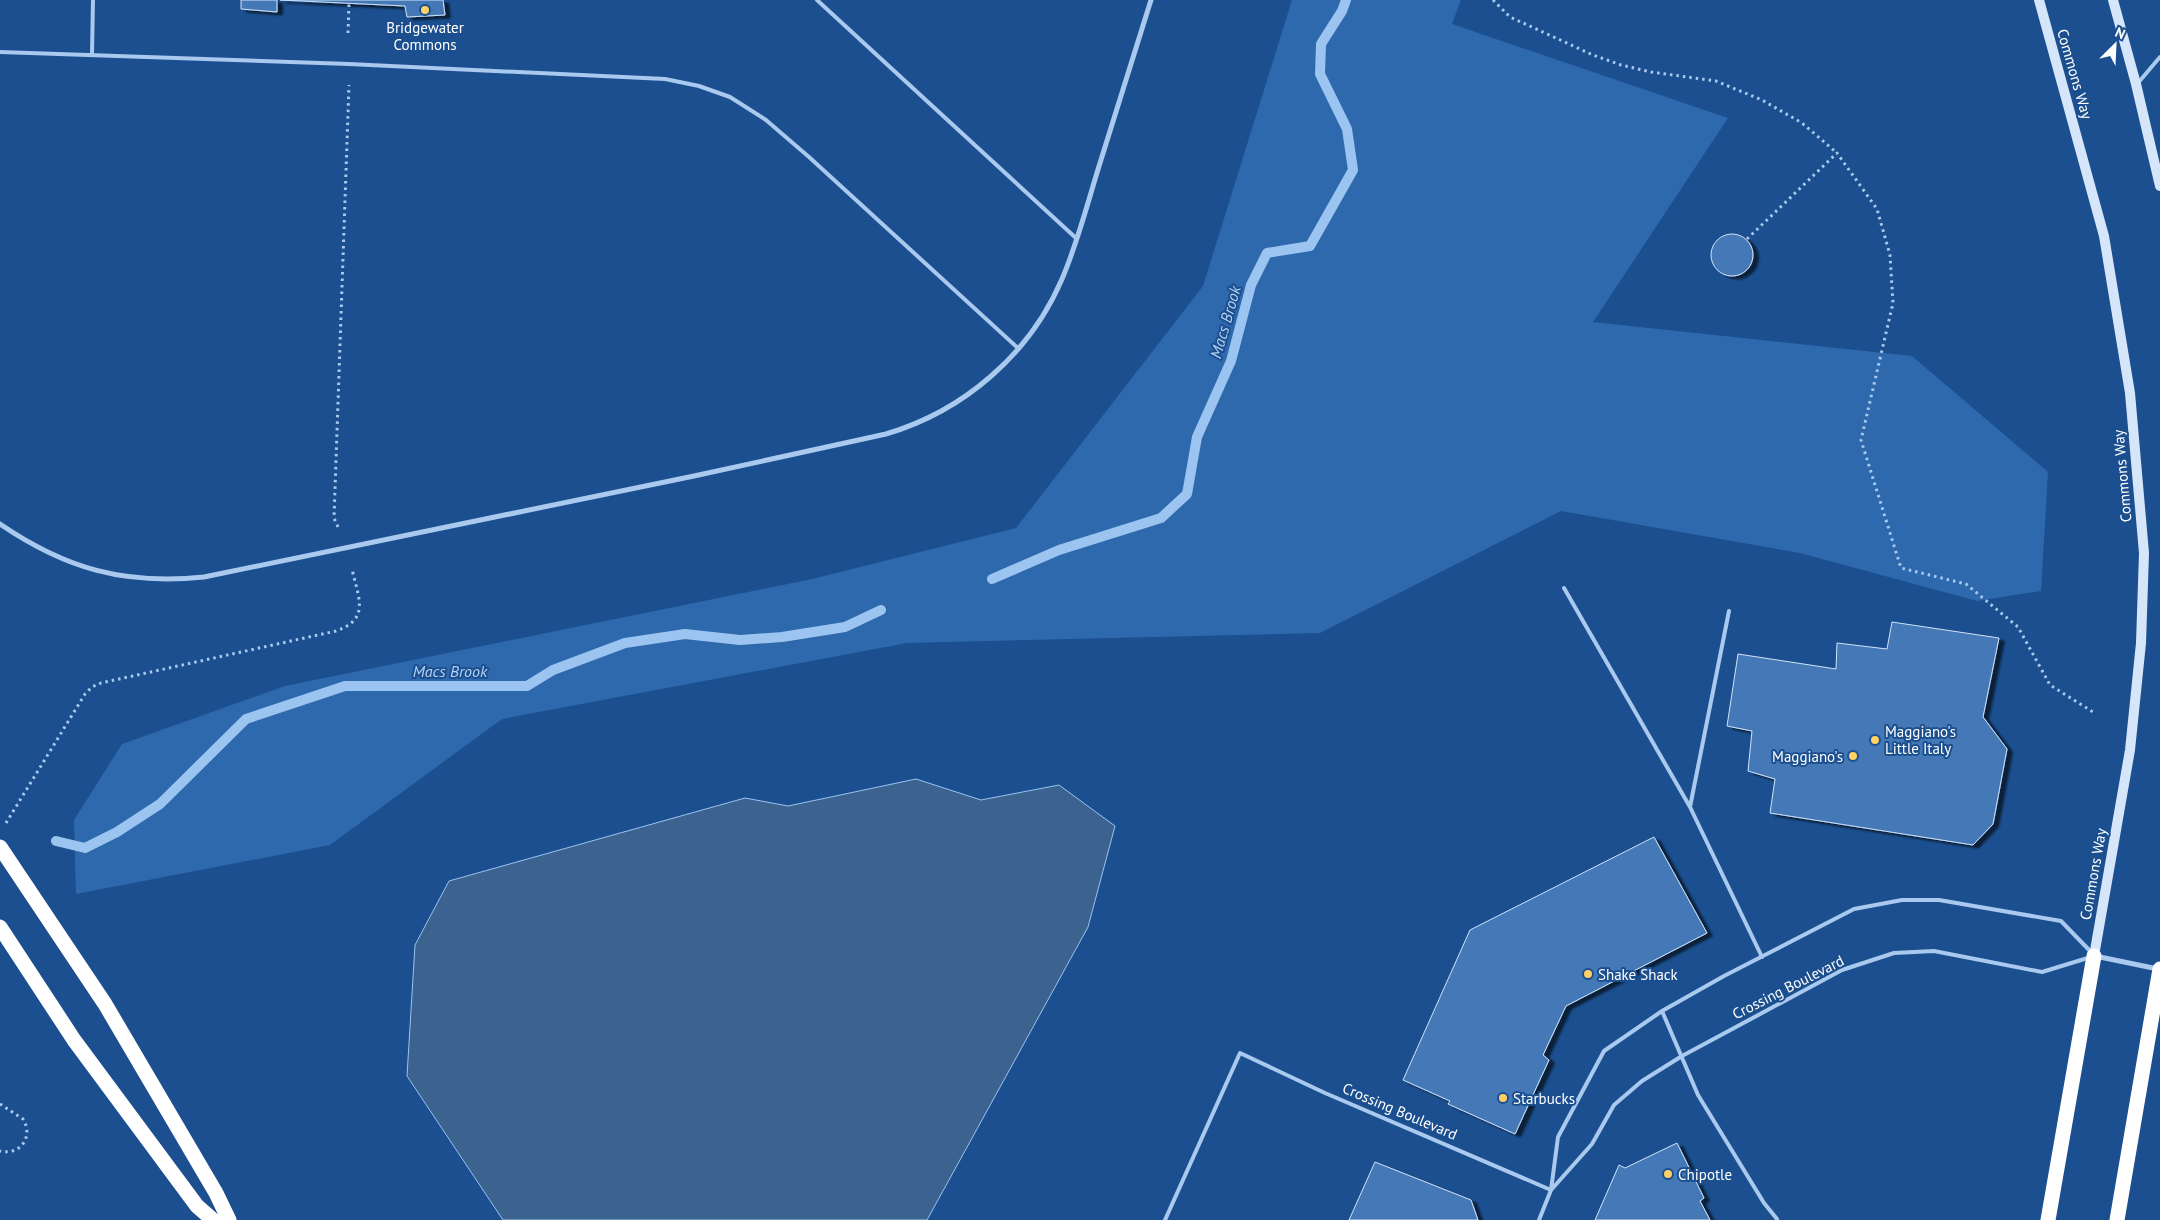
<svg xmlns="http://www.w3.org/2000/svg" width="2160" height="1220" font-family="'PT Sans',sans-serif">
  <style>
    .green { fill: #2e69ad }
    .water { fill: #3c6290; stroke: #9cc4f0 }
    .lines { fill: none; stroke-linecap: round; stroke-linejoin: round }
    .stream { stroke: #9cc4f0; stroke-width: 10 }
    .building { fill: #4478b7; stroke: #cfe3fa; filter: url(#shadow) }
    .path { stroke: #a9c9ee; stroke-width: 3; stroke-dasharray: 2.5 4; stroke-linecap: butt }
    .lane { stroke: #a9c9ee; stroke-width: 4 }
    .street { stroke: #a9c9ee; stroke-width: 5 }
    .secondary { stroke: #d6e6fa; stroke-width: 10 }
    .highway { stroke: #fff; stroke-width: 15 }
    .poi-dot { fill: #ffd166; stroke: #1b4f8f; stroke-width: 2 }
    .labels { text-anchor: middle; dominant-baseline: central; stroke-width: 4; stroke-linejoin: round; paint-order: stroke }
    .poi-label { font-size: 15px; fill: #fff; stroke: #1b4f8f; text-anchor: start }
    .street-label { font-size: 15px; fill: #fff; stroke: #1b4f8f }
    .water-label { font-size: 16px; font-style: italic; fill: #b5d3f5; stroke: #1b4f8f }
  </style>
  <defs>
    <filter id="shadow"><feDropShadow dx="5.5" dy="3" stdDeviation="1" flood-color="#0009"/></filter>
  </defs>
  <rect width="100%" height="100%" fill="#1b4f8f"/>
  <path class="green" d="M 1292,0 L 1461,0 L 1452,24 L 1728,118 L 1593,322 L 1912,356 L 2048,472 L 2041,591 L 1977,601 L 1800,553 L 1561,511 L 1320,633 L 907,643 L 502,719 L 330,845 L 76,894 L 74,820 L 122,744 L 285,686 L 812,579 L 1016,528 L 1203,286 Z"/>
  <path class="water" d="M 916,779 L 981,800 L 1059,785 L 1115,826 L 1088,927 L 927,1220 L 503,1220 L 407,1076 L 415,945 L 449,881 L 745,798 L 788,806 Z"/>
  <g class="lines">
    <path class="stream" d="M 992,579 L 1059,550 L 1161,518 L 1187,494 L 1197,437 L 1231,361 L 1251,285 L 1267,253 L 1310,246 L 1353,170 L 1347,129 L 1320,74 L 1321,44 L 1342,11 L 1346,0
      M 56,841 L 85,848 L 117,832 L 160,804 L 246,719 L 345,686 L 527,686 L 553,670 L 625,643 L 685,634 L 740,640 L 782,637 L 845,627 L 881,610"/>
  </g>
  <path class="building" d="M 241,0 L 277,0 L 277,12 L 241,9 Z
    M 280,0 L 443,0 L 445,15 L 407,17 L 405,6 Z
    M1711 255a21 21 0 1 1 42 0a21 21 0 1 1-42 0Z
    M 1892,622 L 1999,638 L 1983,717 L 2007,749 L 1993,824 L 1973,845 L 1770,813 L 1775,779 L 1748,771 L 1752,731 L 1727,726 L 1738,654 L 1836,669 L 1837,643 L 1887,649 Z
    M 1654,837 L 1707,933 L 1566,1006 L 1543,1055 L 1549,1060 L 1515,1134 L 1448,1104 L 1450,1101 L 1403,1080 L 1470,930 Z
    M 1677,1143 L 1704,1198 L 1700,1201 L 1710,1220 L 1595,1220 L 1619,1165 L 1625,1168 Z
    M 1375,1162 L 1471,1200 L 1478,1220 L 1349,1220 Z"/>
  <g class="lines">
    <path class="path" d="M 1493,0 L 1510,17 L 1593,55 L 1621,65 L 1651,72 L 1716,81 L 1762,100 L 1802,123 L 1837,153
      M 348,33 L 349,3
      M 1747,239 L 1837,153 L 1877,209 L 1890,255 L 1893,303 L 1861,440 L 1901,568 L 1966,584 L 2018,627 L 2050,685 L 2093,712
      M 338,527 L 334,518 L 349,85
      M 6,823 L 85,694 L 92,687 L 101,683 L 336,631 C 371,619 358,597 352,569
      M 0,1104 L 23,1119 C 34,1137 20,1156 0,1151"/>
    <path class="lane" d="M 817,0 L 1077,239
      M 0,52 L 349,64 L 665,79 L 699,86 L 730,97 L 766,120 L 809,157 L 1019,349
      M 92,54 L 93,0
      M 2138,83 L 2160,57
      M 1564,588 L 1690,807 L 1762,957
      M 1690,807 L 1729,611
      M 1662,1011 L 1698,1095 L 1764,1203 L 1777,1219
      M 1551,1190 L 1592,1144 L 1614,1105 L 1642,1081 L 1682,1056 L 1842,970 L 1894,953 L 1934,951 L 2042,972 L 2091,957
      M 1165,1220 L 1240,1053 L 1325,1093 L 1551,1190
      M 1539,1220 L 1551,1190 L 1558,1137 L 1604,1051 L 1662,1011 L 1724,976 L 1854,909 L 1902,900 L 1939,900 L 2061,921 L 2092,953"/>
    <path class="street" d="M 0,524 C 66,569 124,585 204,577 L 694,476 L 886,434 C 964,411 1030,354 1062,279 C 1078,242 1088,201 1100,163 C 1117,109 1134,54 1151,0
      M 2095,956 L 2158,969"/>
    <path class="secondary" d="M 2039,0 L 2104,236 L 2130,393 L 2144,553 L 2141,643 L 2130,750 L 2094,956
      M 2113,0 L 2136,84 L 2160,186"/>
    <path class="highway" d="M 0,847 L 105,1004 L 216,1193 L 229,1220
      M 0,927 L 74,1040 L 197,1206 L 213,1220
      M 2048,1220 L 2094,956
      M 2117,1220 L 2160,969"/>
  </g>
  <g class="poi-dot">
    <circle cx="425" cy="10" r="5"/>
    <circle cx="1875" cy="740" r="5"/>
    <circle cx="1853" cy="756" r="5"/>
    <circle cx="1588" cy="974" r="5"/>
    <circle cx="1503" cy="1098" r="5"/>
    <circle cx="1668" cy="1174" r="5"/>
  </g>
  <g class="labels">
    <g class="poi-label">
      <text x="425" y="27" text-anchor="middle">Bridgewater<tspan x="425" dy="17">Commons</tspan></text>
      <text x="1885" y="731">Maggiano's<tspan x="1885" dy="17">Little Italy</tspan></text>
      <text x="1843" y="756" text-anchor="end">Maggiano's</text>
      <text x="1598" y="974">Shake Shack</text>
      <text x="1513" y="1098">Starbucks</text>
      <text x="1678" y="1174">Chipotle</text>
    </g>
    <g class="street-label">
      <text transform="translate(2075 74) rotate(74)">Commons Way</text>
      <text transform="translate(2122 476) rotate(-95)">Commons Way</text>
      <text transform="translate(2093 874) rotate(-80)">Commons Way</text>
      <text transform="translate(1788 987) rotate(-27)">Crossing Boulevard</text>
      <text transform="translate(1400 1111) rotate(23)">Crossing Boulevard</text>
    </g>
    <g class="water-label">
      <text transform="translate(1225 322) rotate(-74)">Macs Brook</text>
      <text x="450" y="671">Macs Brook</text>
    </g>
  </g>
  <g transform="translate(2115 45) rotate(24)" stroke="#1b4f8f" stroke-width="4" paint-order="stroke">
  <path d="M0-4L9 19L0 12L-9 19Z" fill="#ffffff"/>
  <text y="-8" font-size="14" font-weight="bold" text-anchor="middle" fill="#ffffff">N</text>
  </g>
</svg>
